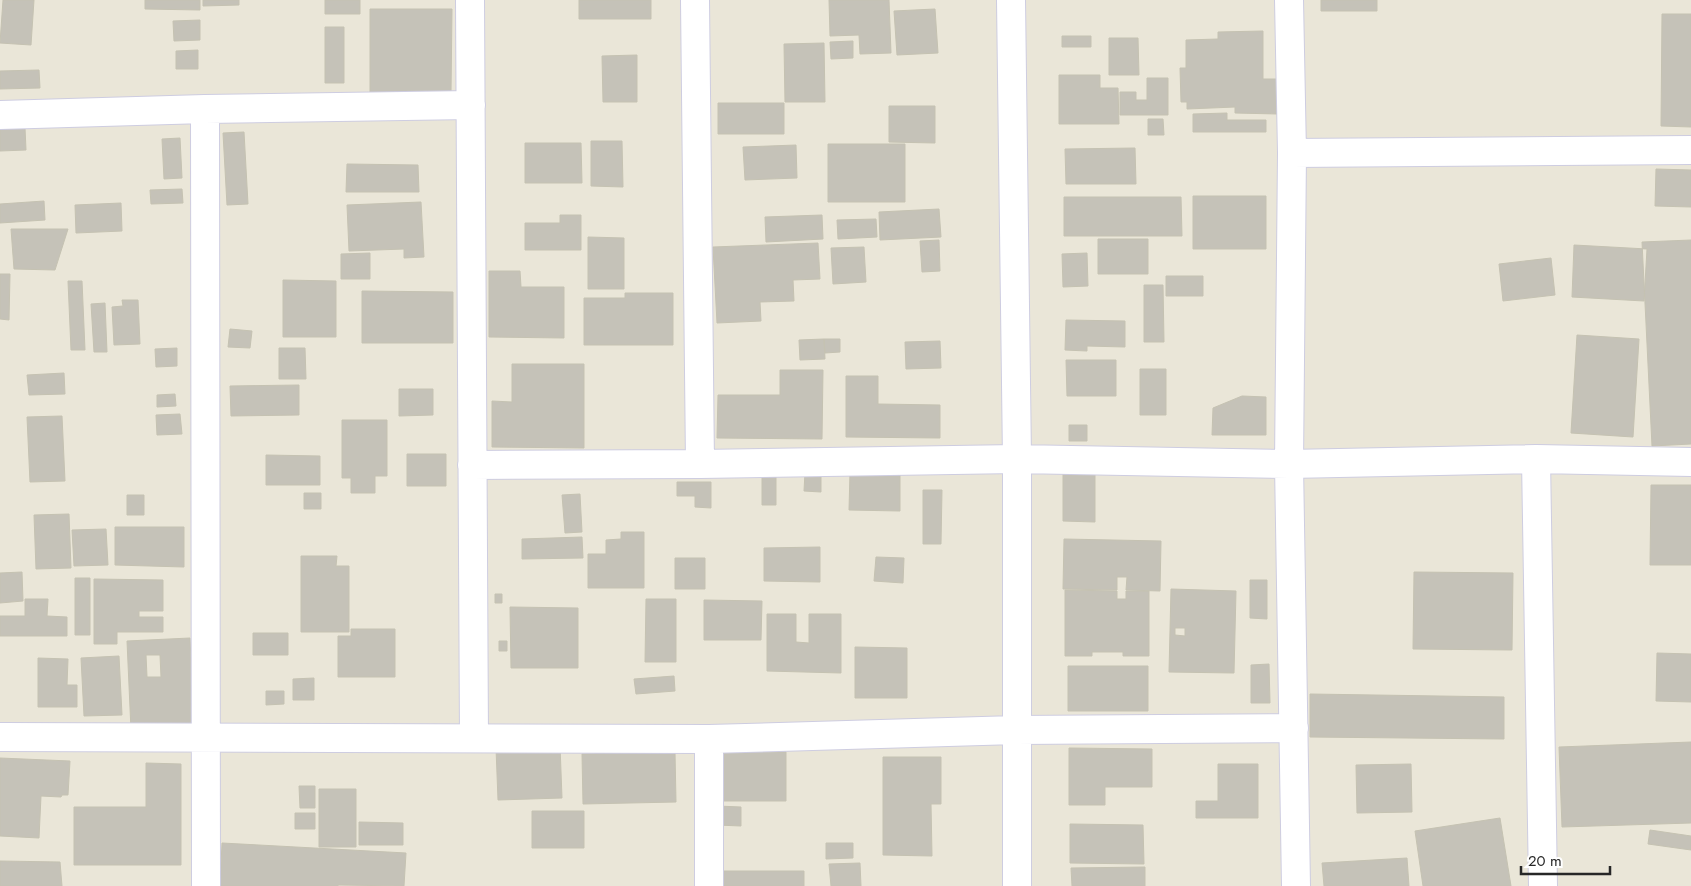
<svg xmlns="http://www.w3.org/2000/svg" width="1691" height="886" font-family="Jost,sans-serif">
  <style>
    .building { fill: #c5c2b8; stroke: #c5c2b2; fill-rule: evenodd }
    .lines { fill: none; stroke-linecap: round; stroke-linejoin: round }
    .minor-casing { stroke: #cecde1; stroke-width: 30 }
    .minor { stroke: #fff; stroke-width: 28 }
  </style>
  <rect width="100%" height="100%" fill="#eae6d8"/>
  <path class="building" d="M 3,0 L 34,0 L 31,45 L 0,43 Z
    M 145,0 L 200,0 L 200,10 L 145,9 Z
    M 203,0 L 239,0 L 239,5 L 203,6 Z
    M 325,0 L 360,0 L 360,14 L 325,14 Z
    M 579,0 L 651,0 L 651,19 L 579,19 Z
    M 829,0 L 889,0 L 891,53 L 860,54 L 859,35 L 830,36 Z
    M 1321,0 L 1377,0 L 1377,11 L 1321,11 Z
    M 370,9 L 452,9 L 451,92 L 370,92 Z
    M 935,9 L 938,53 L 897,55 L 894,11 Z
    M 1662,14 L 1691,14 L 1691,127 L 1661,126 Z
    M 200,20 L 200,40 L 174,41 L 173,21 Z
    M 325,27 L 344,27 L 344,83 L 325,83 Z
    M 1263,31 L 1263,79 L 1277,79 L 1277,114 L 1235,113 L 1235,107 L 1187,109 L 1187,102 L 1181,102 L 1180,68 L 1186,68 L 1186,40 L 1218,39 L 1218,32 Z
    M 1062,36 L 1091,36 L 1091,47 L 1062,47 Z
    M 1109,38 L 1138,38 L 1139,75 L 1109,75 Z
    M 853,41 L 853,58 L 831,59 L 830,42 Z
    M 824,43 L 825,102 L 785,102 L 784,44 Z
    M 198,50 L 198,69 L 176,69 L 176,51 Z
    M 637,55 L 637,102 L 603,102 L 602,56 Z
    M 39,70 L 40,88 L 0,89 L 0,71 Z
    M 1059,75 L 1100,75 L 1100,88 L 1118,88 L 1119,124 L 1059,124 Z
    M 1147,78 L 1168,78 L 1168,115 L 1120,115 L 1120,92 L 1136,92 L 1136,100 L 1147,100 Z
    M 718,103 L 784,103 L 784,134 L 718,134 Z
    M 889,106 L 935,106 L 935,143 L 889,142 Z
    M 1227,113 L 1227,120 L 1266,120 L 1266,132 L 1193,132 L 1193,114 Z
    M 1148,119 L 1163,119 L 1164,135 L 1148,135 Z
    M 25,128 L 26,150 L 0,151 L 0,129 Z
    M 244,132 L 248,204 L 227,205 L 223,133 Z
    M 180,138 L 182,178 L 164,179 L 162,139 Z
    M 591,141 L 622,141 L 623,187 L 591,186 Z
    M 525,143 L 581,143 L 582,183 L 525,183 Z
    M 828,144 L 905,144 L 905,202 L 828,202 Z
    M 796,145 L 797,178 L 745,180 L 743,147 Z
    M 1135,148 L 1136,184 L 1066,184 L 1065,149 Z
    M 347,164 L 418,165 L 419,192 L 346,192 Z
    M 1656,169 L 1691,170 L 1691,207 L 1655,206 Z
    M 182,189 L 183,203 L 151,204 L 150,190 Z
    M 1193,196 L 1266,196 L 1266,249 L 1193,249 Z
    M 1064,197 L 1181,197 L 1182,236 L 1064,236 Z
    M 44,201 L 45,220 L 0,223 L 0,204 Z
    M 421,202 L 424,257 L 404,258 L 404,249 L 349,251 L 347,205 Z
    M 121,203 L 122,231 L 76,233 L 75,205 Z
    M 939,209 L 941,237 L 880,240 L 879,212 Z
    M 560,215 L 581,215 L 581,250 L 525,250 L 525,223 L 560,223 Z
    M 822,215 L 823,239 L 766,242 L 765,217 Z
    M 876,219 L 877,237 L 838,239 L 837,220 Z
    M 11,229 L 68,229 L 55,270 L 14,269 Z
    M 588,237 L 624,238 L 624,289 L 588,289 Z
    M 1098,239 L 1148,239 L 1148,274 L 1098,274 Z
    M 939,240 L 940,271 L 922,272 L 920,241 Z
    M 1691,240 L 1691,444 L 1652,446 L 1642,242 Z
    M 818,243 L 820,279 L 793,280 L 794,301 L 760,302 L 761,321 L 717,323 L 713,247 Z
    M 1574,245 L 1647,249 L 1644,301 L 1572,297 Z
    M 864,247 L 866,282 L 833,284 L 831,248 Z
    M 370,253 L 370,279 L 341,279 L 341,254 Z
    M 1087,253 L 1088,286 L 1063,287 L 1062,254 Z
    M 1551,258 L 1555,295 L 1503,301 L 1499,264 Z
    M 489,271 L 520,271 L 521,287 L 564,287 L 564,338 L 489,337 Z
    M 0,274 L 10,274 L 9,320 L 0,319 Z
    M 1166,276 L 1203,276 L 1203,296 L 1166,296 Z
    M 283,280 L 336,281 L 336,337 L 283,337 Z
    M 68,281 L 82,281 L 85,350 L 71,350 Z
    M 1144,285 L 1163,285 L 1164,342 L 1144,342 Z
    M 362,291 L 453,292 L 453,343 L 362,343 Z
    M 625,293 L 673,293 L 673,345 L 584,345 L 584,298 L 625,298 Z
    M 122,300 L 138,300 L 140,344 L 114,345 L 112,307 L 123,306 Z
    M 105,303 L 107,352 L 94,352 L 91,304 Z
    M 1066,320 L 1125,321 L 1125,347 L 1087,346 L 1087,351 L 1065,350 Z
    M 230,329 L 252,331 L 250,348 L 228,347 Z
    M 1577,335 L 1639,339 L 1633,437 L 1571,433 Z
    M 824,339 L 840,339 L 840,352 L 825,353 Z
    M 824,339 L 825,359 L 800,360 L 799,340 Z
    M 940,341 L 941,368 L 906,369 L 905,342 Z
    M 177,348 L 177,366 L 156,367 L 155,349 Z
    M 279,348 L 305,348 L 306,379 L 279,379 Z
    M 1066,360 L 1116,360 L 1116,396 L 1067,396 Z
    M 512,364 L 584,364 L 584,448 L 492,447 L 492,401 L 512,402 Z
    M 1140,369 L 1166,369 L 1166,415 L 1140,415 Z
    M 780,370 L 823,370 L 822,439 L 717,438 L 718,395 L 780,395 Z
    M 64,373 L 65,394 L 29,395 L 27,375 Z
    M 846,376 L 878,376 L 878,404 L 940,405 L 940,438 L 846,437 Z
    M 299,385 L 299,415 L 231,416 L 230,386 Z
    M 399,389 L 433,389 L 433,415 L 399,416 Z
    M 175,394 L 176,406 L 157,407 L 157,395 Z
    M 1242,396 L 1266,397 L 1266,435 L 1212,435 L 1213,408 Z
    M 180,414 L 182,434 L 157,435 L 156,415 Z
    M 62,416 L 65,481 L 30,482 L 27,417 Z
    M 342,420 L 387,420 L 387,476 L 375,476 L 375,493 L 351,493 L 351,478 L 342,478 Z
    M 1069,425 L 1087,425 L 1087,441 L 1069,441 Z
    M 407,454 L 446,454 L 446,486 L 407,486 Z
    M 266,455 L 320,456 L 320,485 L 266,485 Z
    M 805,472 L 821,472 L 821,492 L 804,491 Z
    M 850,472 L 900,473 L 900,511 L 849,510 Z
    M 1095,473 L 1095,522 L 1063,521 L 1063,474 Z
    M 762,477 L 776,477 L 776,505 L 762,505 Z
    M 677,482 L 711,482 L 711,508 L 695,507 L 695,496 L 677,496 Z
    M 1651,485 L 1691,485 L 1691,565 L 1650,565 Z
    M 923,490 L 942,490 L 941,544 L 923,544 Z
    M 304,493 L 321,493 L 321,509 L 304,509 Z
    M 580,494 L 582,532 L 565,533 L 562,495 Z
    M 127,495 L 144,495 L 144,515 L 127,515 Z
    M 69,514 L 71,568 L 36,569 L 34,515 Z
    M 115,527 L 184,527 L 184,567 L 115,565 Z
    M 106,529 L 108,565 L 74,566 L 72,530 Z
    M 621,532 L 644,532 L 644,588 L 588,588 L 588,554 L 606,554 L 606,540 L 621,539 Z
    M 582,537 L 583,558 L 522,559 L 522,539 Z
    M 1064,539 L 1161,541 L 1160,591 L 1126,590 L 1127,577 L 1117,577 L 1117,590 L 1063,589 Z
    M 820,547 L 820,582 L 764,581 L 764,548 Z
    M 301,556 L 337,556 L 336,566 L 349,566 L 349,632 L 301,632 Z
    M 876,557 L 904,558 L 903,583 L 874,581 Z
    M 675,558 L 705,558 L 705,589 L 675,589 Z
    M 22,572 L 23,601 L 0,603 L 0,573 Z
    M 1414,572 L 1513,573 L 1512,650 L 1413,649 Z
    M 75,578 L 90,578 L 90,635 L 75,635 Z
    M 94,579 L 163,580 L 163,611 L 139,611 L 139,617 L 163,617 L 163,632 L 117,632 L 117,644 L 94,644 Z
    M 1250,580 L 1267,580 L 1267,619 L 1250,618 Z
    M 1171,589 L 1236,591 L 1234,673 L 1169,672 ZM 1175,628 L 1185,628 L 1185,636 L 1175,635 Z
    M 1065,590 L 1117,591 L 1117,599 L 1126,599 L 1126,591 L 1149,591 L 1149,656 L 1123,656 L 1123,652 L 1092,652 L 1092,656 L 1065,656 Z
    M 495,594 L 502,594 L 502,603 L 495,603 Z
    M 25,599 L 48,599 L 47,616 L 67,617 L 67,636 L 0,636 L 0,616 L 25,616 Z
    M 646,599 L 676,599 L 676,662 L 645,662 Z
    M 704,600 L 762,601 L 761,640 L 704,640 Z
    M 510,607 L 578,608 L 578,668 L 511,668 Z
    M 767,614 L 796,614 L 796,642 L 809,643 L 809,614 L 841,614 L 841,673 L 767,671 Z
    M 351,629 L 395,629 L 395,677 L 338,677 L 338,636 L 351,636 Z
    M 253,633 L 288,633 L 288,655 L 253,655 Z
    M 190,638 L 194,727 L 131,730 L 127,641 ZM 146,655 L 160,655 L 161,677 L 147,677 Z
    M 499,641 L 507,641 L 507,651 L 499,651 Z
    M 855,647 L 907,648 L 907,698 L 855,698 Z
    M 1657,653 L 1691,654 L 1691,702 L 1656,701 Z
    M 119,656 L 122,715 L 84,716 L 81,658 Z
    M 38,658 L 68,659 L 67,685 L 77,685 L 77,707 L 38,707 Z
    M 1269,664 L 1270,703 L 1251,703 L 1251,665 Z
    M 1068,666 L 1148,666 L 1148,711 L 1068,711 Z
    M 674,676 L 675,691 L 636,694 L 634,679 Z
    M 314,678 L 314,700 L 293,700 L 293,679 Z
    M 266,691 L 284,691 L 284,704 L 266,705 Z
    M 1310,694 L 1504,697 L 1504,739 L 1310,737 Z
    M 1691,742 L 1691,823 L 1562,827 L 1559,747 Z
    M 560,745 L 562,798 L 498,800 L 496,748 Z
    M 1069,748 L 1152,749 L 1152,787 L 1105,787 L 1105,805 L 1069,805 Z
    M 675,752 L 676,802 L 583,804 L 582,754 Z
    M 786,752 L 786,801 L 718,801 L 717,753 Z
    M 883,757 L 941,757 L 941,804 L 931,804 L 932,856 L 883,855 Z
    M 0,758 L 70,761 L 68,795 L 62,795 L 61,797 L 41,796 L 39,838 L 0,836 Z
    M 146,763 L 181,764 L 181,865 L 74,865 L 74,807 L 146,807 Z
    M 1218,764 L 1258,764 L 1258,818 L 1196,818 L 1196,801 L 1218,801 Z
    M 1411,764 L 1412,812 L 1357,813 L 1356,765 Z
    M 299,786 L 315,786 L 315,808 L 300,808 Z
    M 319,789 L 356,789 L 356,847 L 319,847 Z
    M 717,806 L 741,807 L 741,826 L 717,825 Z
    M 532,811 L 584,811 L 584,848 L 532,848 Z
    M 295,813 L 315,813 L 315,829 L 295,829 Z
    M 1500,818 L 1511,886 L 1423,886 L 1415,831 Z
    M 359,822 L 403,823 L 403,845 L 359,845 Z
    M 1070,824 L 1143,825 L 1144,864 L 1070,863 Z
    M 1650,830 L 1691,836 L 1691,850 L 1648,844 Z
    M 222,843 L 406,853 L 404,886 L 338,885 L 338,886 L 220,886 Z
    M 826,843 L 853,843 L 853,858 L 826,859 Z
    M 1407,858 L 1409,886 L 1324,886 L 1322,863 Z
    M 0,861 L 60,862 L 62,886 L 0,886 Z
    M 860,863 L 861,886 L 831,886 L 829,864 Z
    M 1145,867 L 1145,886 L 1072,886 L 1071,868 Z
    M 720,871 L 804,871 L 804,886 L 720,886 Z"/>
  <g class="lines">
    <g class="minor-casing">
      <path id="minor" d="M 470,0 L 474,738
        M 695,0 L 700,464
        M 1011,0 L 1017,459 L 1017,886
        M 1289,0 L 1292,153 L 1289,464 L 1296,886
        M 205,109 L 206,886
        M 0,115 L 205,109 L 471,105
        M 1292,153 L 1691,150
        M 1536,459 L 1543,886
        M 472,465 L 700,464 L 1017,459 L 1289,464 L 1536,459 L 1691,462
        M 0,737 L 709,739 L 1016,730 L 1294,728
        M 709,886 L 709,739"/>
    </g>
    <use href="#minor" class="minor"/>
  </g>
  <path d="M1521 866v8h89v-8" fill="none" stroke="#272727" stroke-width="2.5"/>
  <text x="1528" y="866" font-size="15" fill="#272727" stroke="#ffffff" stroke-width="4" paint-order="stroke">20 m</text>
</svg>
